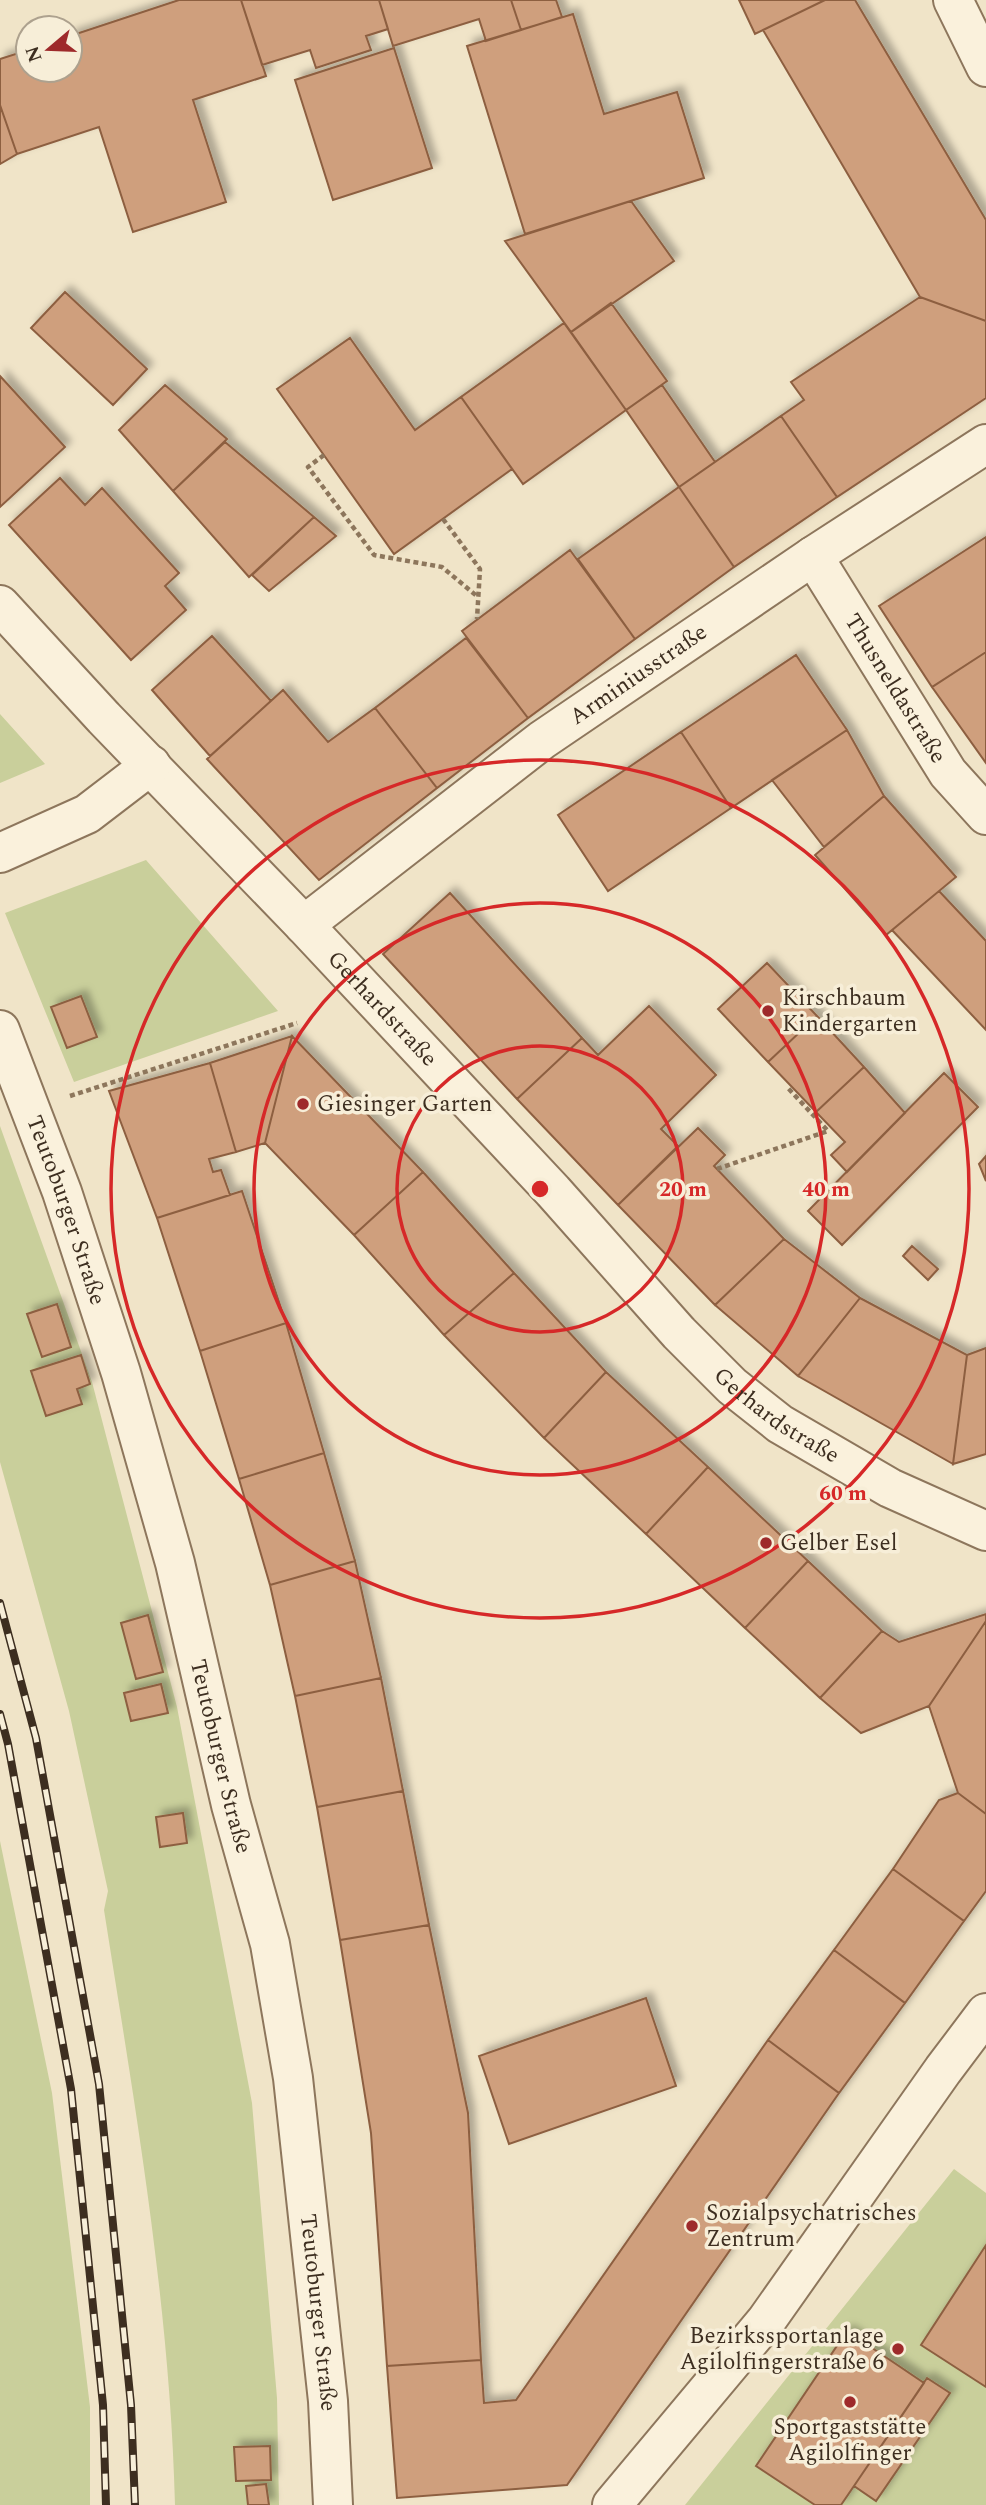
<svg xmlns="http://www.w3.org/2000/svg" width="986" height="2505" font-family="Spectral,serif">
  <style>
    .green { fill: #c9cf9b }
    .building { fill: #cf9f7d; stroke: #8d5f41; stroke-width: 2; filter: url(#shadow) }
    .lines { fill: none; stroke-linecap: round; stroke-linejoin: round }
    .minor-casing { stroke: #8d765c; stroke-width: 42 }
    .path { stroke: #8d765c; stroke-width: 4.5; stroke-dasharray: 5 3.5; stroke-linecap: butt }
    .minor { stroke: #faf1dc; stroke-width: 38 }
    .rail-casing { stroke: #3d2e20; stroke-width: 8 }
    .rail { stroke: #f7eed8; stroke-width: 5; stroke-dasharray: 16; stroke-linecap: butt }
    .ring { fill: none; stroke: #d62828; stroke-width: 3.5 }
    .poi-dot { fill: #9e2a2b; stroke: #f7eed8; stroke-width: 2.5 }
    .labels { text-anchor: middle; dominant-baseline: central; stroke-width: 7; stroke-linejoin: round; paint-order: stroke }
    .street-label { font-size: 23px; fill: #3d2e20; stroke: #f7eed8 }
    .poi-label { font-size: 23px; fill: #3d2e20; stroke: #f7eed8; text-anchor: start }
    .centre { fill: #d62828; stroke: #f7eed8; stroke-width: 3.5 }
    .ring-label { font-size: 21px; text-anchor: middle; font-weight: bold; fill: #d62828; stroke: #f7eed8; stroke-width: 7; stroke-linejoin: round; paint-order: stroke }
  </style>
  <defs>
    <filter id="shadow"><feDropShadow dx="6" dy="-6" stdDeviation="3.5" flood-color="#0004"/></filter>
  </defs>
  <rect width="100%" height="100%" fill="#f0e4c8"/>
  <path class="green" d="M 0,714 L 45,764 L 0,783 Z
    M 146,860 L 278,1011 L 74,1082 L 5,913 Z
    M 0,1126 L 92,1382 L 177,1707 L 252,2103 L 277,2398 L 279,2505 L 175,2505 C 170,2305 135,2107 104,1910 L 108,1891 L 69,1711 L 0,1462 Z
    M 0,1841 L 52,2093 L 90,2407 L 90,2505 L 0,2505 Z
    M 954,2169 L 986,2193 L 986,2505 L 685,2505 Z"/>
  <path class="building" d="M 179,0 L 241,0 L 266,76 L 193,100 L 226,202 L 133,232 L 99,127 L 17,154 L 0,105 L 0,59 L 28,50 L 28,70 L 70,70 L 70,36 Z
    M 241,0 L 379,0 L 388,29 L 366,36 L 371,50 L 316,68 L 310,50 L 262,65 Z
    M 379,0 L 511,0 L 521,30 L 486,41 L 479,19 L 393,46 Z
    M 511,0 L 556,0 L 562,17 L 521,30 Z
    M 739,0 L 825,0 L 755,34 Z
    M 825,0 L 855,0 L 986,220 L 986,321 L 920,297 L 763,30 Z
    M 573,14 L 604,114 L 677,92 L 704,178 L 525,234 L 467,46 Z
    M 394,48 L 432,168 L 333,200 L 295,80 Z
    M 0,105 L 17,154 L 0,164 Z
    M 631,201 L 674,261 L 571,332 L 505,241 Z
    M 65,292 L 147,369 L 113,405 L 31,328 Z
    M 920,297 L 986,321 L 986,398 L 837,497 L 781,416 L 804,400 L 791,382 Z
    M 611,303 L 667,381 L 626,410 L 571,332 Z
    M 564,323 L 626,410 L 523,484 L 461,397 Z
    M 350,338 L 415,430 L 461,397 L 512,469 L 394,554 L 277,389 Z
    M 0,376 L 65,447 L 0,507 Z
    M 165,385 L 227,439 L 173,491 L 119,430 Z
    M 662,385 L 715,462 L 679,487 L 626,410 Z
    M 781,416 L 837,497 L 734,567 L 679,487 Z
    M 225,442 L 314,517 L 249,577 L 173,491 Z
    M 60,478 L 85,505 L 102,488 L 179,573 L 165,586 L 186,610 L 131,660 L 9,525 Z
    M 679,487 L 734,567 L 635,639 L 578,559 Z
    M 314,517 L 336,536 L 269,591 L 252,575 Z
    M 986,537 L 986,652 L 932,687 L 879,606 Z
    M 570,550 L 635,639 L 528,718 L 462,631 Z
    M 212,636 L 271,701 L 210,756 L 152,690 Z
    M 466,638 L 528,718 L 437,788 L 375,708 Z
    M 986,652 L 986,763 L 932,687 Z
    M 796,655 L 847,730 L 731,808 L 681,732 Z
    M 283,690 L 328,742 L 375,708 L 437,788 L 319,880 L 207,759 Z
    M 847,730 L 884,796 L 824,847 L 772,780 Z
    M 681,732 L 731,808 L 608,891 L 558,815 Z
    M 884,796 L 956,877 L 886,935 L 815,855 Z
    M 939,891 L 986,941 L 986,1030 L 892,930 Z
    M 450,893 L 582,1038 L 517,1099 L 383,954 Z
    M 767,963 L 817,1016 L 768,1062 L 718,1009 Z
    M 81,996 L 97,1037 L 67,1048 L 51,1007 Z
    M 649,1006 L 716,1075 L 661,1129 L 678,1146 L 618,1205 L 517,1099 L 582,1038 L 598,1055 Z
    M 817,1016 L 864,1067 L 816,1112 L 768,1062 Z
    M 292,1036 L 265,1143 L 236,1152 L 210,1063 Z
    M 292,1036 L 423,1172 L 354,1235 L 265,1143 Z
    M 210,1063 L 236,1152 L 209,1159 L 213,1172 L 221,1170 L 230,1195 L 157,1218 L 109,1091 Z
    M 864,1067 L 905,1113 L 847,1172 L 831,1155 L 845,1142 L 816,1112 Z
    M 944,1073 L 978,1107 L 842,1245 L 808,1211 Z
    M 698,1128 L 725,1155 L 714,1166 L 784,1239 L 715,1305 L 618,1205 Z
    M 986,1156 L 986,1181 L 979,1164 Z
    M 423,1172 L 514,1273 L 444,1335 L 354,1235 Z
    M 242,1191 L 286,1323 L 200,1351 L 157,1218 Z
    M 784,1239 L 860,1298 L 798,1376 L 715,1305 Z
    M 912,1246 L 938,1269 L 928,1280 L 903,1256 Z
    M 514,1273 L 606,1372 L 544,1438 L 444,1335 Z
    M 860,1298 L 967,1355 L 953,1464 L 798,1376 Z
    M 57,1304 L 71,1347 L 42,1357 L 27,1314 Z
    M 286,1323 L 324,1453 L 239,1479 L 200,1351 Z
    M 986,1348 L 986,1454 L 953,1464 L 967,1355 Z
    M 81,1355 L 90,1384 L 77,1389 L 82,1404 L 46,1416 L 31,1371 Z
    M 606,1372 L 708,1467 L 646,1534 L 544,1438 Z
    M 324,1453 L 355,1561 L 270,1585 L 239,1479 Z
    M 708,1467 L 808,1561 L 745,1628 L 646,1534 Z
    M 355,1561 L 381,1678 L 295,1696 L 270,1585 Z
    M 808,1561 L 882,1631 L 820,1698 L 745,1628 Z
    M 986,1614 L 986,1621 L 929,1706 L 861,1733 L 820,1698 L 882,1631 L 899,1642 Z
    M 148,1615 L 163,1672 L 136,1679 L 121,1623 Z
    M 986,1621 L 986,1814 L 958,1793 L 929,1706 Z
    M 381,1678 L 403,1791 L 317,1807 L 295,1696 Z
    M 161,1684 L 168,1713 L 131,1721 L 124,1693 Z
    M 403,1791 L 429,1925 L 340,1940 L 317,1807 Z
    M 958,1793 L 986,1814 L 986,1891 L 964,1921 L 893,1869 L 939,1800 Z
    M 183,1813 L 187,1843 L 160,1847 L 156,1817 Z
    M 893,1869 L 964,1921 L 905,2003 L 834,1950 Z
    M 429,1925 L 468,2113 L 481,2360 L 387,2366 L 371,2133 L 340,1940 Z
    M 834,1950 L 905,2003 L 839,2093 L 768,2040 Z
    M 646,1998 L 676,2086 L 509,2144 L 479,2056 Z
    M 768,2040 L 839,2093 L 567,2485 L 397,2498 L 387,2366 L 481,2360 L 484,2403 L 516,2400 Z
    M 986,2245 L 986,2387 L 921,2345 Z
    M 847,2331 L 924,2383 L 841,2505 L 815,2505 L 756,2466 Z
    M 927,2378 L 950,2393 L 876,2501 L 854,2486 Z
    M 270,2446 L 271,2480 L 236,2481 L 234,2447 Z
    M 266,2484 L 269,2505 L 248,2505 L 246,2486 Z"/>
  <g class="lines">
    <g class="minor-casing">
      <g id="minor">
        <path d="M 953,0 L 986,67"/>
        <path id="s1" d="M 813,556 L 948,773 L 986,815"/>
        <path id="s2" d="M 0,605 L 104,718 L 304,925 L 553,1191 L 679,1333 L 732,1386 L 780,1424 L 890,1488 L 986,1531"/>
        <path d="M 0,853 L 87,814 L 151,765"/>
        <path id="s3" d="M 304,925 L 542,740 L 813,556 L 986,444"/>
        <path id="s4" d="M 0,1030 L 62,1192 L 121,1373 L 175,1563 L 231,1805 L 270,1944 L 293,2078 L 328,2401 L 333,2505"/>
        <path d="M 612,2505 L 766,2321 L 943,2070 L 986,2013"/>
      </g>
    </g>
    <path class="path" d="M 324,455 L 308,467 L 374,555 L 442,567 L 478,597
      M 443,519 L 480,569 L 477,619
      M 70,1096 L 297,1023
      M 717,1169 L 828,1131 L 787,1087"/>
    <use href="#minor" class="minor"/>
    <g class="rail-casing">
      <path id="rail" d="M 0,1603 L 36,1738 L 99,2084 L 131,2405 L 135,2505
        M 0,1714 L 8,1744 L 71,2089 L 103,2405 L 106,2505"/>
    </g>
    <use href="#rail" class="rail"/>
  </g>
  <g class="ring">
    <circle cx="540" cy="1189" r="143"/>
    <circle cx="540" cy="1189" r="286"/>
    <circle cx="540" cy="1189" r="429"/>
  </g>
  <g class="poi-dot">
    <circle cx="768" cy="1011" r="7"/>
    <circle cx="303" cy="1104" r="7"/>
    <circle cx="766" cy="1543" r="7"/>
    <circle cx="692" cy="2226" r="7"/>
    <circle cx="898" cy="2349" r="7"/>
    <circle cx="850" cy="2402" r="7"/>
  </g>
  <g class="labels">
    <g class="street-label">
      <text stroke="none"><textPath href="#s3" startOffset="418">Arminiusstraße</textPath></text>
      <text stroke="none"><textPath href="#s1" startOffset="156">Thusneldastraße</textPath></text>
      <text stroke="none"><textPath href="#s2" startOffset="556">Gerhardstraße</textPath></text>
      <text stroke="none"><textPath href="#s4" startOffset="192">Teutoburger Straße</textPath></text>
      <text stroke="none"><textPath href="#s2" startOffset="1124">Gerhardstraße</textPath></text>
      <text stroke="none"><textPath href="#s4" startOffset="760">Teutoburger Straße</textPath></text>
      <text stroke="none"><textPath href="#s4" startOffset="1326">Teutoburger Straße</textPath></text>
    </g>
    <g class="poi-label">
      <text x="782" y="998">Kirschbaum<tspan x="782" dy="26">Kindergarten</tspan></text>
      <text x="317" y="1104">Giesinger Garten</text>
      <text x="780" y="1543">Gelber Esel</text>
      <text x="706" y="2213">Sozialpsychatrisches<tspan x="706" dy="26">Zentrum</tspan></text>
      <text x="884" y="2336" text-anchor="end">Bezirkssportanlage<tspan x="884" dy="26">Agilolfingerstraße 6</tspan></text>
      <text x="850" y="2427" text-anchor="middle">Sportgaststätte<tspan x="850" dy="26">Agilolfinger</tspan></text>
    </g>
  </g>
  <circle cx="540" cy="1189" r="10" class="centre"/>
  <g class="ring-label">
    <text x="683" y="1196">20 m</text>
    <text x="826" y="1196">40 m</text>
    <text x="843" y="1500">60 m</text>
  </g>
  <g transform="translate(49 49) rotate(251)"><circle r="33" fill="#f7eed8" stroke="#ada18e" stroke-width="2"/>
  <path d="M0-5L12 26L0 18L-12 26Z" fill="#9e2a2b"/>
  <text y="-10" font-size="19" font-weight="bold" text-anchor="middle" fill="#3d2e20">N</text>
  </g>
</svg>
